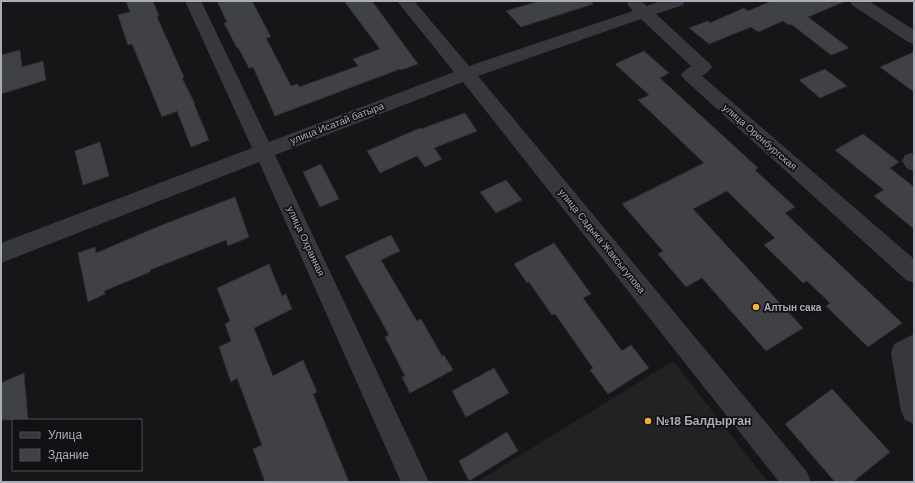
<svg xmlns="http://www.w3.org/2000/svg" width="915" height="483" font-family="'DM Sans',sans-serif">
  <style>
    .built { fill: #222225 }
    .building { fill: #404145; stroke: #303034 }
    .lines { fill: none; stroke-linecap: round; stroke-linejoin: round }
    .minor { fill: #37383d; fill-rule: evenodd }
    .poi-dot { fill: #f2b134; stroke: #111113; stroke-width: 1.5 }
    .labels { text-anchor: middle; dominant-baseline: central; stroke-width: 3.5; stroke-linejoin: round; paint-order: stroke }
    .street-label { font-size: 10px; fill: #a8adb8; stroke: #111113 }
    .poi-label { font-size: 10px; font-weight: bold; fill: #a8adb8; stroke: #111113; text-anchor: start }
    .near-poi-label { font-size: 12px; font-weight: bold; fill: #a8adb8; stroke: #111113; text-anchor: start }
  </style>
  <rect width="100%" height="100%" fill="#161618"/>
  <path class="built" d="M 673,361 L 768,482 L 477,482 Z"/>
  <path class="building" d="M 126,1 L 153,1 L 159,16 L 157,17 L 184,77 L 182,78 L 195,104 L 194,104 L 209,140 L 191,147 L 177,111 L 162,117 L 132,44 L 128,45 L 118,15 L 130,12 Z
    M 217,1 L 252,1 L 271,37 L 266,38 L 291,86 L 298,84 L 299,87 L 358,66 L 353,59 L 380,49 L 344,1 L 372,1 L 418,64 L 401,70 L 400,69 L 275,116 L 253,67 L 249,68 L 238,47 L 237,48 L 224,23 L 227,22 Z
    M 539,1 L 592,1 L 593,4 L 521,27 L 506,11 Z
    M 772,1 L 846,1 L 808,17 L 849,48 L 831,55 L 791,24 L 789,25 L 783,21 L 758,32 L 751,27 L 709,44 L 689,28 L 708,21 L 710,23 L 744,8 L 748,11 Z
    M 20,50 L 22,67 L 43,61 L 46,80 L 1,94 L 1,55 Z
    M 644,51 L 669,73 L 660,78 L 758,168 L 755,170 L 795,207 L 785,213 L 902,323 L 868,347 L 826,306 L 830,303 L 807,281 L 803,283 L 764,245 L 775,238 L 727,191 L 693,209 L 803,328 L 766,351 L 702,278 L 686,287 L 658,254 L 663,251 L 622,204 L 704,163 L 638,100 L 649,95 L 615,64 Z
    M 914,52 L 914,92 L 880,67 Z
    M 825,69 L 847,86 L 820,98 L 799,80 Z
    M 465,113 L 477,131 L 434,148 L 442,159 L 425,167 L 417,156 L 380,173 L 367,151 L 420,128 L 421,129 Z
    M 863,134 L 899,162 L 890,168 L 914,187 L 914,229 L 874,196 L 884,190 L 835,150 Z
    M 100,142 L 109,176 L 83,185 L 75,151 Z
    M 321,164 L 339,199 L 320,207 L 303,172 Z
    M 506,180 L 522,200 L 496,213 L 480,192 Z
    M 235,197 L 249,237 L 228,246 L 226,240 L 150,270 L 150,272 L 104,291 L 105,294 L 88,302 L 78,253 L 95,247 L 96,253 L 162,225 Z
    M 391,235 L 400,251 L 381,260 L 417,321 L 421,319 L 442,356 L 444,355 L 453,370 L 410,393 L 402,377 L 405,376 L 385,337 L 389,335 L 345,256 Z
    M 554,243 L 591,294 L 583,298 L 622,351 L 631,345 L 649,368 L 608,394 L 590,370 L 593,368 L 555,314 L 552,315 L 529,282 L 527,283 L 514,264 Z
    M 269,264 L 282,296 L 286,294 L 292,309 L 254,328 L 273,376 L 303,360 L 317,392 L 313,394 L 349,482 L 265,482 L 253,449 L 262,445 L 237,378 L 231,382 L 219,347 L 231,341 L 225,324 L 230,321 L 217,288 Z
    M 494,368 L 509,393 L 466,417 L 452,391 Z
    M 24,373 L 28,420 L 1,420 L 1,383 Z
    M 832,389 L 890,452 L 853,482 L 835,482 L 785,424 Z
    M 507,432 L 518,451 L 469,481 L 459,461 Z"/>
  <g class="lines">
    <path class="minor" d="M 185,1 L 201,1 L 269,142 L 454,72 L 397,1 L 414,1 L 469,66 L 633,11 L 627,4 L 629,1 L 641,1 L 647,6 L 661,1 L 685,1 L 683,5 L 656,14 L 709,63 L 712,67 L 709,71 L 702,76 L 914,259 L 914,283 L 906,280 L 684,79 L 681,75 L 684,71 L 691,66 L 641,19 L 478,76 L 807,472 L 811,482 L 779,482 L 463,82 L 275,155 L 429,482 L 401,482 L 259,162 L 1,263 L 1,243 L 252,148 Z
      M 850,1 L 869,1 L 914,30 L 914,44 L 908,42 L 852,5 Z
      M 912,153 L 914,154 L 914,171 L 907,169 L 902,161 L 905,155 Z
      M 914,334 L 914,424 L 905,420 L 901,411 L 891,353 L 894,344 Z"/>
  </g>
  <g class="poi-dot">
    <circle cx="756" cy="307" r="4"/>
    <circle cx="648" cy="421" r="4"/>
  </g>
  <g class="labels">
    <g class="street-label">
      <text transform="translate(337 123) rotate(-21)">улица Исатай батыра</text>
      <text transform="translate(760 137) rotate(41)">улица Оренбургская</text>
      <text transform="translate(306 241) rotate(65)">улица Охранная</text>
      <text transform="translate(602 241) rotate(51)">улица Садыка Жаксыгулова</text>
    </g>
    <g class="poi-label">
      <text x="764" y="307">Алтын сака</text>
    </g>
    <g class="near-poi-label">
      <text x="656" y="421">№18 Балдырган</text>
    </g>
  </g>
  <rect width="915" height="483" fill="none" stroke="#a8adb8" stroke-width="4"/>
  <rect x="12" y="419" width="130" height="52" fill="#111113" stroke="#4d4f55"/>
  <rect x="20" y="432" width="20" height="6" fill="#37383d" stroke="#4d4f55"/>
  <text x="48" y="439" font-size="12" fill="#a8adb8">Улица</text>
  <rect x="20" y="449" width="20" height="12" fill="#404145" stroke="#4d4f55"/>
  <text x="48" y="459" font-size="12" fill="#a8adb8">Здание</text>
</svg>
